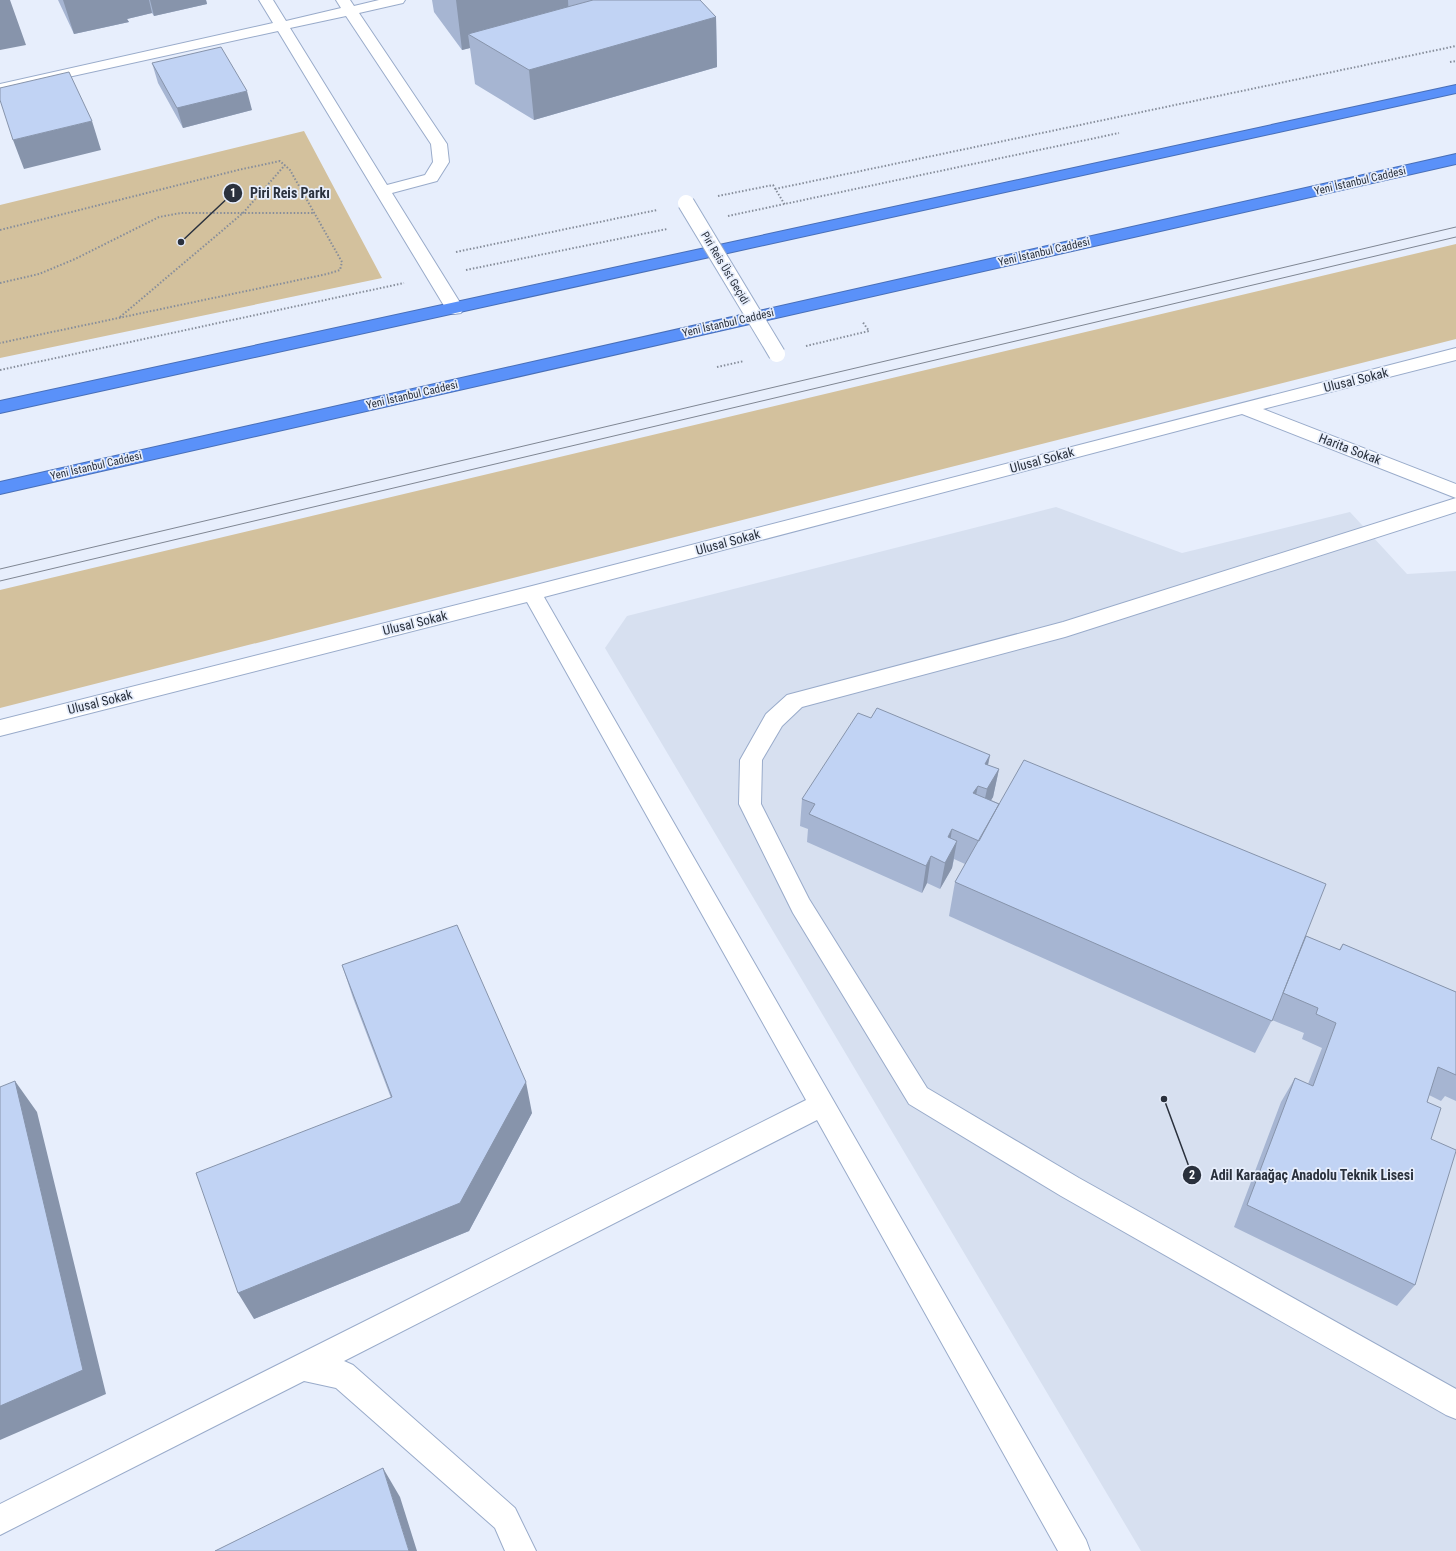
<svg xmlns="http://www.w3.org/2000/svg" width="1456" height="1551" font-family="'Roboto Condensed',sans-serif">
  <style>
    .built { fill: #d7e0f0 }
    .green { fill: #d3c19d }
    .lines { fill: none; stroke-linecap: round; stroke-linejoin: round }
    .minor-casing { stroke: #99abca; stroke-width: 2 }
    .highway-casing { stroke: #496fb7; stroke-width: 2 }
    .path { stroke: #868d9a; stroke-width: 2; stroke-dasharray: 1.5 2; stroke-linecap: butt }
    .minor { fill: #fff; fill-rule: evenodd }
    .highway { fill: #5a91f9; fill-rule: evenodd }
    .tram { stroke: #7f8693; stroke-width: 1 }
    .minor-bridge-casing { stroke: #99abca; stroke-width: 18; stroke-linecap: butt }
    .minor-bridge { stroke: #fff; stroke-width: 16 }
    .wall { fill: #a6b5d2 }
    .shaded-wall { fill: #8794ab }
    .building { fill: #c1d3f4; stroke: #8794ab }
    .labels { text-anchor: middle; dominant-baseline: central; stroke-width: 3.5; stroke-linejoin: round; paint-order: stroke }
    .far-street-label { font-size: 11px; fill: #2a313d; stroke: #e7eefc }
    .street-label { font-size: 13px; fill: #2a313d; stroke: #e7eefc }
    .leader { fill: none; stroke: #2a313d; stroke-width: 1.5 }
    .callout-dot { fill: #2a313d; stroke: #e7eefc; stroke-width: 1.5 }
    .mark-label { font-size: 12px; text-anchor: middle; font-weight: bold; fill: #fff }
    .callout-label { font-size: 14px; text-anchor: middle; font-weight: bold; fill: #2a313d; stroke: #e7eefc; stroke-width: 3.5; stroke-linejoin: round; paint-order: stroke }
  </style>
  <rect width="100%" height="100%" fill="#e7eefc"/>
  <path class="built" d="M 1056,507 L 1182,553 L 1350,512 L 1407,574 L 1456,571 L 1456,1551 L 1141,1551 L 605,648 L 627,616 Z"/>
  <path class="green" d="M 304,131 L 382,278 L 0,358 L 0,205 Z
    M 1456,244 L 1456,339 L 0,708 L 0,590 Z"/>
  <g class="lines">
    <g class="minor-casing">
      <path id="minor" d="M 259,0 L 273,0 L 286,21 L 341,8 L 336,0 L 350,0 L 354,6 L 379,0 L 405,0 L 403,3 L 359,13 L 447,144 L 449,162 L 437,181 L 392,193 L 464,309 L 461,313 L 455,314 L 449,313 L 446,309 L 278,31 L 0,92 L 0,84 L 273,23 ZM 346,16 L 431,144 L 433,162 L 425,175 L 387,185 L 290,28 Z
        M 1456,348 L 1456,360 L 1263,409 L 1456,484 L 1456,498 L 1242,414 L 544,597 L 1086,1540 L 1090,1551 L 1058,1551 L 817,1120 L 344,1361 L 353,1365 L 515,1508 L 536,1551 L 505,1551 L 495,1528 L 336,1388 L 304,1381 L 0,1535 L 0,1504 L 806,1100 L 527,602 L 0,736 L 0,720 L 532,586 Z
        M 1456,498 L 1456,512 L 1065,637 L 802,707 L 782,726 L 762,760 L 761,804 L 809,899 L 927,1088 L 1079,1178 L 1456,1389 L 1456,1419 L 1446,1415 L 1061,1196 L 909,1104 L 793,913 L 739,804 L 740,760 L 766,714 L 787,695 L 1063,622 Z"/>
    </g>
    <g class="highway-casing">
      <path id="highway" d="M 1456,85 L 1456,93 L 0,413 L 0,401 Z
        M 1456,154 L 1456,164 L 0,494 L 0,482 Z"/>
    </g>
    <path class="path" d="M 1450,62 L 1456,61
      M 775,189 L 1456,46
      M 718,196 L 773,185 L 785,205
      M 728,216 L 1119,133
      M 0,230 L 238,170 L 280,161 L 290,170 L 342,262 L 340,270 L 327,274 L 0,343
      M 456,252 L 657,210
      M 466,270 L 667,229
      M 0,283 L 39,274 L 75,259 L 159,217 L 181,213 L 315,213
      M 120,317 L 243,213 L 285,165
      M 806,346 L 869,331 L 862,321
      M 717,367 L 744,361
      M 0,370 L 404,283"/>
    <use href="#minor" class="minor"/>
    <use href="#highway" class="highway"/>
    <path class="tram" d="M 0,569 L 1456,227
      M 0,581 L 1456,237"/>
    <g class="minor-bridge-casing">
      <path id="minor-bridge" d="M 686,203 L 777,354"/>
    </g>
    <use href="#minor-bridge" class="minor-bridge"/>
  </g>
  <path class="wall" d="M 58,0 L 206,0 L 207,4 L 154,16 L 152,13 L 127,19 L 129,22 L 74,34 Z
    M 432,0 L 700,0 L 716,17 L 717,67 L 534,120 L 475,84 L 470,48 L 462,50 L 434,12 Z
    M 152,63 L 252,110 L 183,128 L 158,83 Z
    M 871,718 L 990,755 L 988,765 L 999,769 L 993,797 L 991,800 L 1339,950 L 1343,944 L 1456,992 L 1456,1101 L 1445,1096 L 1441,1101 L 1429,1095 L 1427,1102 L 1431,1139 L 1415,1285 L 1397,1306 L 1234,1227 L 1281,1102 L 1295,1078 L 1308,1084 L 1322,1048 L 1302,1039 L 1304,1033 L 1272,1020 L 1255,1053 L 949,916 L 955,882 L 965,864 L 954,859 L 952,868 L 940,889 L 927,883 L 922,893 L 807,842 L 808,829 L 800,826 L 802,799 Z
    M 342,965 L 532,1113 L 469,1231 L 254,1319 L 391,1098 L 353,998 Z"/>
  <path class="shaded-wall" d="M 0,0 L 10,0 L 26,45 L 0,50 Z
    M 63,0 L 149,0 L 152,13 L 127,19 L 129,22 L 74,34 Z
    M 150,0 L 206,0 L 207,4 L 154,16 Z
    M 456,0 L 568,0 L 569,20 L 468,34 L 470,48 L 462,50 Z
    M 716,17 L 717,67 L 534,120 L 529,70 Z
    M 247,91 L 252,110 L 183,128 L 177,108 Z
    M 92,121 L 101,150 L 24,169 L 13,140 Z
    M 990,755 L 984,783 L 985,764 Z
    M 999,769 L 993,797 L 981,817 L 987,789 Z
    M 978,786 L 972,813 L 973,793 Z
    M 952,829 L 948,856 L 948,837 Z
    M 957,841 L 952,868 L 940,889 L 945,863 Z
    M 931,856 L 927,883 L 922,893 L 926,866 Z
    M 15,1081 L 37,1112 L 106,1394 L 0,1440 L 0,1406 Z
    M 526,1082 L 532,1113 L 469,1231 L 254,1319 L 238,1293 Z
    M 383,1468 L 400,1497 L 417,1551 L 409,1551 Z"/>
  <path class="building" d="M 593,0 L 700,0 L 716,17 L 529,70 L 468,34 Z
    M 221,47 L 247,91 L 177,108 L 152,63 Z
    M 69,72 L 92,121 L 13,140 L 0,100 L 0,88 Z
    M 877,708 L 990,755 L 985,764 L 999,769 L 987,789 L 978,786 L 973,793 L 999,804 L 979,841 L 952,829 L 948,837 L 957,841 L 945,863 L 931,856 L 926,866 L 809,814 L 815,804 L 802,799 L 858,713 L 871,718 Z
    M 1024,760 L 1326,884 L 1272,1021 L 955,882 Z
    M 457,925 L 526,1082 L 460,1203 L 238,1293 L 196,1173 L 392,1097 L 342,965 Z
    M 1306,936 L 1340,950 L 1343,944 L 1456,992 L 1456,1075 L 1438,1067 L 1427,1102 L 1441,1108 L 1431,1139 L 1456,1150 L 1456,1151 L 1415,1285 L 1247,1205 L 1295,1078 L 1313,1086 L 1336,1023 L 1316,1014 L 1318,1008 L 1283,993 Z
    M 15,1081 L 83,1370 L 0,1406 L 0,1087 Z
    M 383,1468 L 409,1551 L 215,1551 Z"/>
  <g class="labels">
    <g class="far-street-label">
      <text transform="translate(1360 181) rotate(-13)">Yeni İstanbul Caddesi</text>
      <text transform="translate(1044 252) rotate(-13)">Yeni İstanbul Caddesi</text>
      <text transform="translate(725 268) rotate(59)">Piri Reis Üst Geçidi</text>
      <text transform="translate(728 323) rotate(-13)">Yeni İstanbul Caddesi</text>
      <text transform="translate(412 395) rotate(-13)">Yeni İstanbul Caddesi</text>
      <text transform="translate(96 466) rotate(-13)">Yeni İstanbul Caddesi</text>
    </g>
    <g class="street-label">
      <text transform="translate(1356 380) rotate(-14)">Ulusal Sokak</text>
      <text transform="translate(1350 449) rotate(21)">Harita Sokak</text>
      <text transform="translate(1042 460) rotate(-15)">Ulusal Sokak</text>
      <text transform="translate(728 542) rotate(-15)">Ulusal Sokak</text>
      <text transform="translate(415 623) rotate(-14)">Ulusal Sokak</text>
      <text transform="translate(100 702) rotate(-14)">Ulusal Sokak</text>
    </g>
  </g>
  <path class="leader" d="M181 242L233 193M1164 1099L1192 1175"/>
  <g class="callout-dot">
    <circle cx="181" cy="242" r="4"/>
    <circle cx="1164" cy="1099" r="4"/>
    <circle cx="233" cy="193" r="10"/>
    <circle cx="1192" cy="1175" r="10"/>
  </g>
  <g class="mark-label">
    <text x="233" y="197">1</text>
    <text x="1192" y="1179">2</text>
  </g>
  <g class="callout-label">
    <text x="290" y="198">Piri Reis Parkı</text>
    <text x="1312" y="1180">Adil Karaağaç Anadolu Teknik Lisesi</text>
  </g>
</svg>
